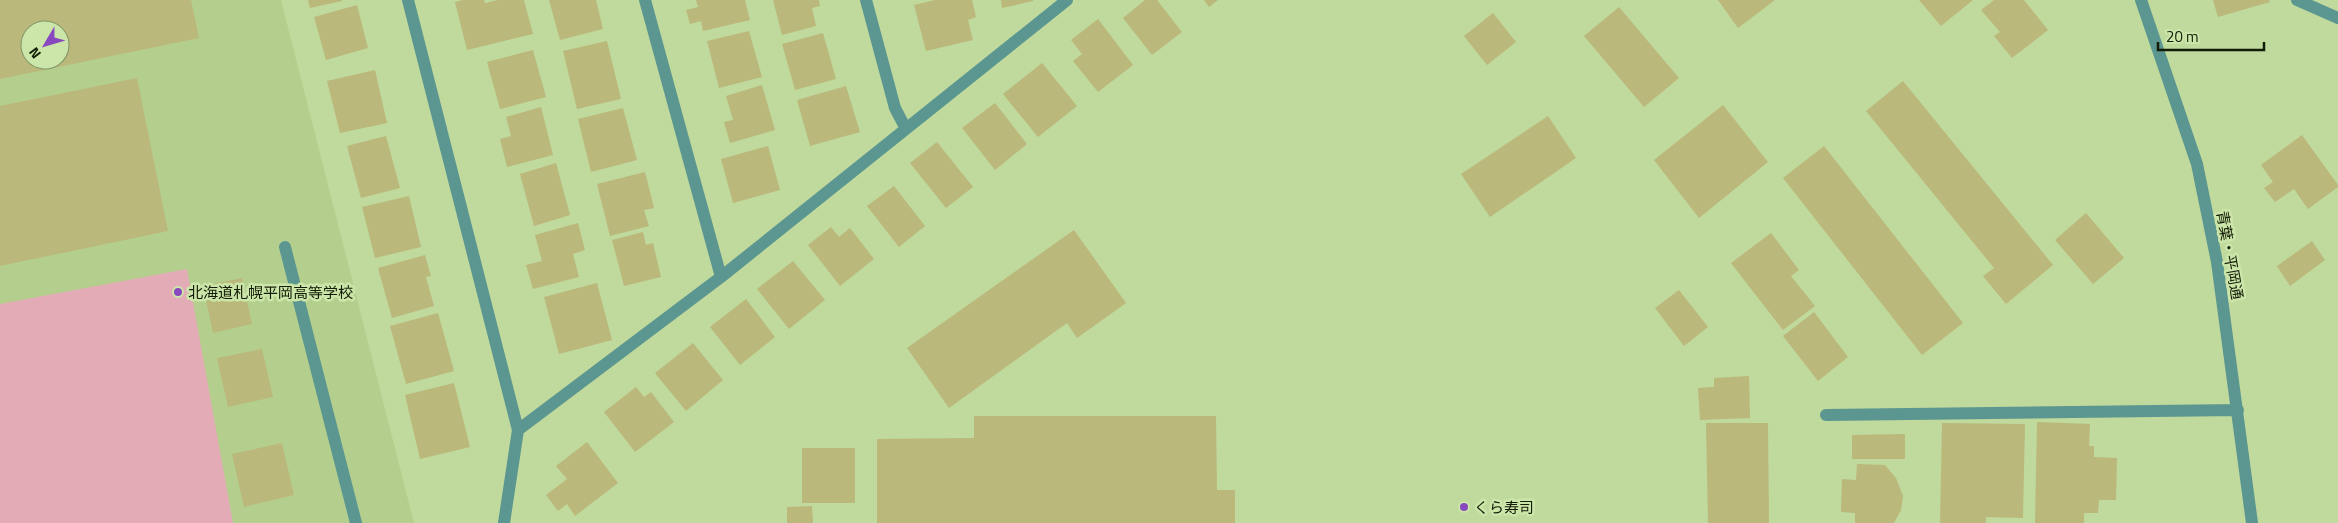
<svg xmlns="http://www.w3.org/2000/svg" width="2338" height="523" font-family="'Titillium Web','Noto Sans JP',sans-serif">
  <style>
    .built { fill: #b4cf8d; fill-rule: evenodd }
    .green { fill: #e3abb5 }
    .building { fill: #bab87a; fill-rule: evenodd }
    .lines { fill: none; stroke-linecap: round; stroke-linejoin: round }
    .minor { stroke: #5b9790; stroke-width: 12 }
    .poi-dot { fill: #8949be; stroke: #cce6aa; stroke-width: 2 }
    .labels { text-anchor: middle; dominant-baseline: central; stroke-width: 5; stroke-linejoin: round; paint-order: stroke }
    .street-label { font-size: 15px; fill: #131c06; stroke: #cce6aa }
    .poi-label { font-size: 15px; fill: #131c06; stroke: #cce6aa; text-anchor: start }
  </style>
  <rect width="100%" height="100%" fill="#c0d99d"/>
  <path class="built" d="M 0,0 L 281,0 L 414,523 L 0,523 ZM 30,30 L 60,30 L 60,60 L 30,60 Z"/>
  <path class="green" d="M 187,269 L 233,523 L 0,523 L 0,304 Z"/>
  <path class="building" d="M 0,0 L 191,0 L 199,38 L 0,79 ZM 30,30 L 60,30 L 60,60 L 30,60 Z
    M 308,0 L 342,0 L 342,1 L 310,8 Z
    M 463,0 L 484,0 L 485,3 L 498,0 L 524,0 L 533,34 L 467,50 L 455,2 Z
    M 549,0 L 596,0 L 603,29 L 560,40 Z
    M 696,0 L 745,0 L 750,20 L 703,31 L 701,21 L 690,24 L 686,10 L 698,7 Z
    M 773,0 L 819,0 L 820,6 L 812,8 L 816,26 L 782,35 Z
    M 935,0 L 972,0 L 976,17 L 968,20 L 973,40 L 926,51 L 914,5 Z
    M 1001,0 L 1033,0 L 1033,1 L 1002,8 Z
    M 1145,0 L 1157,0 L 1182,32 L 1152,55 L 1123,18 Z
    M 1204,0 L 1218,0 L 1209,7 Z
    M 1718,0 L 1775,0 L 1738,28 Z
    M 1919,0 L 1973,0 L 1941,26 Z
    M 1994,0 L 2024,0 L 2048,30 L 2012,58 L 1994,36 L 2000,32 L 1981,10 Z
    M 2213,0 L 2269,0 L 2270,2 L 2218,17 Z
    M 357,5 L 368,48 L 326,60 L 314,17 Z
    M 1619,7 L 1679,78 L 1644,107 L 1584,36 Z
    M 1493,13 L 1516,42 L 1487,65 L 1464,36 Z
    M 1098,19 L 1133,65 L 1098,92 L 1073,61 L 1082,54 L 1071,40 Z
    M 749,31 L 762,77 L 719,88 L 707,41 Z
    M 823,33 L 836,79 L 795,90 L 782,44 Z
    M 607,41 L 621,99 L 577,109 L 563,51 Z
    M 533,50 L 546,97 L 500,109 L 487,62 Z
    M 1042,63 L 1077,106 L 1038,137 L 1003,94 Z
    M 375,70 L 387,123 L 340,133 L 327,81 Z
    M 137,78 L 168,231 L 0,266 L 0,106 Z
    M 1903,81 L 2053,265 L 2006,304 L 1983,276 L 1994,268 L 1866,111 Z
    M 762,85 L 775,130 L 730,143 L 724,122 L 733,120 L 726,96 Z
    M 846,86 L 860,132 L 810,146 L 797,100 Z
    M 995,103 L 1027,144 L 995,170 L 962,128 Z
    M 1723,105 L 1768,162 L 1699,218 L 1654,160 Z
    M 541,107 L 553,155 L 507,167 L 500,139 L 511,136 L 506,117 Z
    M 623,108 L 637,160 L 591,172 L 578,119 Z
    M 1548,116 L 1576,158 L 1490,217 L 1461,174 Z
    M 2302,135 L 2338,185 L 2338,187 L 2308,209 L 2294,189 L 2275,202 L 2264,188 L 2273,182 L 2261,165 Z
    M 386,136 L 400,188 L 361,198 L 347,146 Z
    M 937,142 L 973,187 L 946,208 L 910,163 Z
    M 768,146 L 780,190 L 733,203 L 721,159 Z
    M 1824,146 L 1963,323 L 1922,355 L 1783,178 Z
    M 556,163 L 570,215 L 534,226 L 520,174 Z
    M 645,172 L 654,208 L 644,210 L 649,226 L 610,236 L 597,184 Z
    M 894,186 L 925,226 L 899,247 L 867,206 Z
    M 409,196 L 421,247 L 375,258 L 362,207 Z
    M 2086,213 L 2124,258 L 2093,284 L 2055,240 Z
    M 578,223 L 585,250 L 573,254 L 579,277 L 533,289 L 526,265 L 542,261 L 535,235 Z
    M 831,227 L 839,237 L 850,228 L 874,259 L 840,286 L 808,245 Z
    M 1074,230 L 1126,303 L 1077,338 L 1067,323 L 949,408 L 907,348 Z
    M 643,232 L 646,245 L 653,243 L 661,277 L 624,286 L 612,240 Z
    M 1771,233 L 1799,270 L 1791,276 L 1815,306 L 1783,330 L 1731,263 Z
    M 2312,241 L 2325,260 L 2290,286 L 2277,266 Z
    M 425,255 L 431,276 L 426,277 L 434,306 L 392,318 L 378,268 Z
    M 793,261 L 825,300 L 789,329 L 757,289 Z
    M 242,278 L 252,324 L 213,333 L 203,286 Z
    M 597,283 L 612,340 L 559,354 L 544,297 Z
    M 1679,290 L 1708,327 L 1684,346 L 1655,308 Z
    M 746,299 L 775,337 L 740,365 L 710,327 Z
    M 1814,312 L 1848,357 L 1818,381 L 1783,336 Z
    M 438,313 L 454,371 L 406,384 L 390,326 Z
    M 693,343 L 723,380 L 686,411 L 655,373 Z
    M 262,349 L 273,397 L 228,407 L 217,358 Z
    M 1749,376 L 1750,418 L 1700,420 L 1698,388 L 1714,387 L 1714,378 Z
    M 454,383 L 470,447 L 420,459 L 405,395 Z
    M 636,387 L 644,397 L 651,392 L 674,422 L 635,452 L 604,412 Z
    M 974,416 L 1216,416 L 1217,490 L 1235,490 L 1235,523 L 877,523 L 877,439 L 974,438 Z
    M 2037,422 L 2090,424 L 2089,446 L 2094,446 L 2094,457 L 2117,458 L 2116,500 L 2099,500 L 2098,513 L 2084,513 L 2084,523 L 2035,523 Z
    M 1706,423 L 1768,423 L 1769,523 L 1708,523 Z
    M 1942,423 L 2025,424 L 2023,518 L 1986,517 L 1986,523 L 1940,523 Z
    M 1905,434 L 1905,459 L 1852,459 L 1852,435 Z
    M 587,442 L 618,483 L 575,516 L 567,504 L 558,511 L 546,495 L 567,479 L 556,466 Z
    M 282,443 L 294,495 L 244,507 L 232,454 Z
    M 802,448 L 855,448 L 855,503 L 802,503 Z
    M 1857,464 L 1885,465 L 1896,478 L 1903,496 L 1901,510 L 1894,523 L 1855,523 L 1855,513 L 1841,512 L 1842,479 L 1856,480 Z
    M 812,506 L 813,523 L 787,523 L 787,507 Z"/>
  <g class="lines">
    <path class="minor" d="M 408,0 L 518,430 L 504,523
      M 645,0 L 721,277
      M 866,0 L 895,108 L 906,129
      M 2141,0 L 2197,164 L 2217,262 L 2252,523
      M 2297,0 L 2338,18
      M 285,247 L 356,523
      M 1826,415 L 2238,410
      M 518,430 L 721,277 L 1067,0"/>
  </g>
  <g class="poi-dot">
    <circle cx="178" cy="292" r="5"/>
    <circle cx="1464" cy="507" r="5"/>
  </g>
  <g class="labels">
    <g class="street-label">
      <text transform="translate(2230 255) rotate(80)">青葉・平岡通</text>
    </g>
    <g class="poi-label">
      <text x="188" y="292">北海道札幌平岡高等学校</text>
      <text x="1474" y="507">くら寿司</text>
    </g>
  </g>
  <g transform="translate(45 45) rotate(232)"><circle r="24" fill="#cce6aa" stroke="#829568"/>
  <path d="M0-4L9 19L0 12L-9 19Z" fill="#8949be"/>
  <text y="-8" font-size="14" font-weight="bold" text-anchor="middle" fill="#131c06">N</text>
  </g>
  <path d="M2158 42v8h106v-8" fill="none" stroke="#131c06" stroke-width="2.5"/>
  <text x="2166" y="42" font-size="15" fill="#131c06" stroke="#cce6aa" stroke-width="4" paint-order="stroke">20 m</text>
</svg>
